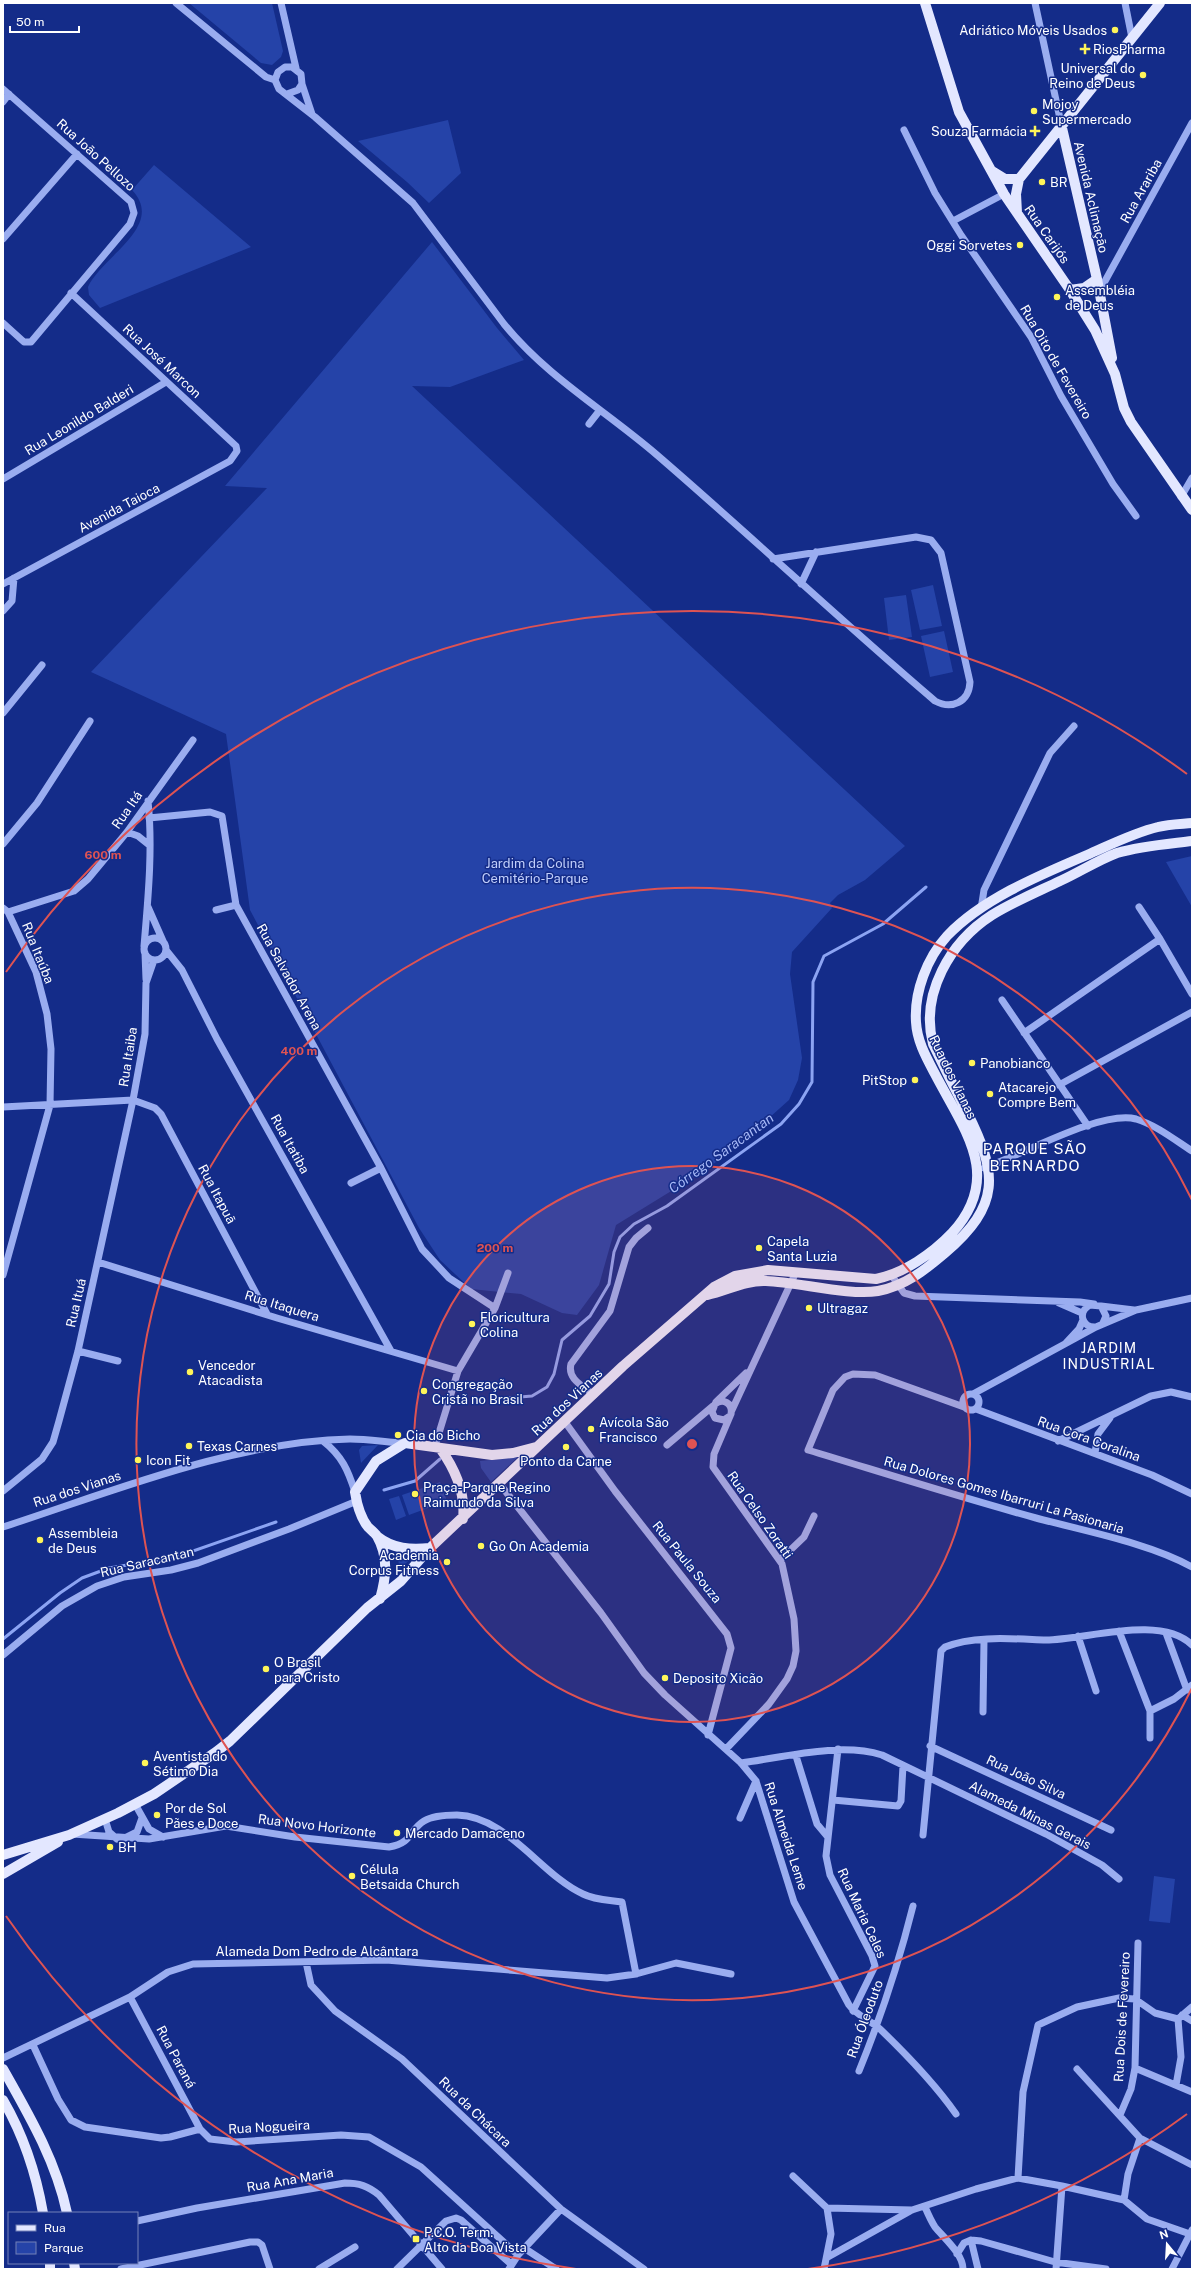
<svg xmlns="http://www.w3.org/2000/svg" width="1195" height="2272" font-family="'Public Sans',sans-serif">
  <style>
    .green { fill: #2543a8 }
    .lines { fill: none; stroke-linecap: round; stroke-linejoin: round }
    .stream { stroke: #8ca4f3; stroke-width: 3 }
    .minor { stroke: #9aadf0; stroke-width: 7 }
    .major { stroke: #e3e7ff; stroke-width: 10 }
    .ring { fill: none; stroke: #de5353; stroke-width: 2 }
    .poi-dot { fill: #fff559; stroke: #142c89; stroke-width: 1.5 }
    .labels { text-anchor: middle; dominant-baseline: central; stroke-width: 3; stroke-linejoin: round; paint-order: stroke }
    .poi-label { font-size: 13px; fill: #fff; stroke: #142c89; text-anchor: start }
    .street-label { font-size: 13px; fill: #fff; stroke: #142c89 }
    .park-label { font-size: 13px; fill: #c0cefb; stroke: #142c89 }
    .water-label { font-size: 14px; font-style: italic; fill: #a6b8f7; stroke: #142c89 }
    .neighbourhood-label { font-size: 14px; letter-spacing: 1px; fill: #fff; stroke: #142c89 }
    .quarter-label { font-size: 15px; letter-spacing: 1px; fill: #fff; stroke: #142c89 }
    .centre { fill: #de5353; stroke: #142c89; stroke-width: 2 }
    .ring-label { font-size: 12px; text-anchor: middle; font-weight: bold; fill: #de5353; stroke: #142c89; stroke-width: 3; stroke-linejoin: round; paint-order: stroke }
  </style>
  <rect width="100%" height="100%" fill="#142c89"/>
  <path class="green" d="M 189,3 L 272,3 L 283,51 L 281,57 L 272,65 L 261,63 Z
    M 448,120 L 461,173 L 429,203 L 407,182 L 358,141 Z
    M 154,165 L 251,247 L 100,308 L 89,295 L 88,287 C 102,256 166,226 132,190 Z
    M 432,242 L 497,328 L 524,360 L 450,387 L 412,386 L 905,846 L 865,880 L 838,895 L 830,903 L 832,908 L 792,952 L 790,974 L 802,1058 L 798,1080 L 789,1100 L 750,1135 L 707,1169 L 616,1225 L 599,1285 L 577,1315 L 562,1313 L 521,1294 L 471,1289 L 440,1260 L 419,1228 L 250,910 L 226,734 L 91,672 L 267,488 L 225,486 Z
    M 933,585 L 942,626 L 920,630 L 911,590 Z
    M 906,595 L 912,637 L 889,640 L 884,598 Z
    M 944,631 L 953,672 L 930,677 L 921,636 Z
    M 1192,856 L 1192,907 L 1166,862 Z
    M 378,1445 L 361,1463 L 359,1450 L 362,1446 Z
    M 518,1455 L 519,1456 L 491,1482 L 481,1468 L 480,1461 L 500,1459 Z
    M 440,1482 L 447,1501 L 409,1515 L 402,1495 Z
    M 399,1496 L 406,1516 L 396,1520 L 389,1499 Z
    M 398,1555 L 413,1557 L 399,1569 Z
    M 1154,1876 L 1175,1879 L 1170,1923 L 1149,1921 Z"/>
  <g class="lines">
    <path class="stream" d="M 508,1398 L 532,1396 L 547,1387 L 554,1374 L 562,1340 L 590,1316 L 609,1284 L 614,1252 L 620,1237 L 634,1224 L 667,1206 L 781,1124 L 799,1104 L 812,1082 L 813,982 L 824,956 L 883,924 L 926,887
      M 384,1490 L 415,1481 L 440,1459
      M 3,1639 L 60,1593 L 82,1578 L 109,1568 L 176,1557 L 276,1522"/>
    <path class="minor" d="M 176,3 L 266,77 L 275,80
      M 281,3 L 296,68
      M 1035,3 L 1062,128
      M 1125,3 L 1132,38
      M 302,84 L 312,114
      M 3,89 L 131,202 L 134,213 L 130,224 L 31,342 L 24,342 L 3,323
      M 287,94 L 298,90 L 302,84 L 301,74 L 292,67 L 285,67 L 278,72 L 275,80 L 279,89 L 315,117 L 413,203 L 504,324 C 547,377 606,411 657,455 C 751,536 841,621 935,701 C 952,710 969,702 970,682 L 941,553 L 931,540 L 916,537 L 773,559
      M 3,102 L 9,94
      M 904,130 L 935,193 L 961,235 L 1031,337 L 1061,396 L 1113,484 L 1136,516
      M 953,221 L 1004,194
      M 3,239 L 77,154
      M 1099,292 L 1192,123
      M 589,424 L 600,410
      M 3,479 L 166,382
      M 1181,497 L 1192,478
      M 3,584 L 230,461 L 237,451 L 236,446 L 71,293
      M 801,584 L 816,552
      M 3,611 L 12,601 L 14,578
      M 3,713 L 42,665
      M 149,818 L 210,812 L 222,816 L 236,905 L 381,1168 L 422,1249 L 449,1278 L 495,1308
      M 127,832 L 138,836 L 148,844
      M 3,844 L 37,803 L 90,721
      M 148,907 L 163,941
      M 1139,907 L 1160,939 L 1192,994
      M 3,908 L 8,912 L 36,972 L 47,1014 L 51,1049 L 50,1105 L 3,1275
      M 981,909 L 984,890 L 1050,753 L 1074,726
      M 216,910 L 236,905
      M 8,912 L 74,891 L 88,879 L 127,832 L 193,740
      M144 949a11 11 0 1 1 22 0a11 11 0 1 1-22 0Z
      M 144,946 C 148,899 153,848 148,801
      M 166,950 L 182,970 L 217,1039 L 391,1351
      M 145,953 L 146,979
      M 1002,1000 L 1088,1126
      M 1024,1033 L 1160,939
      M 1059,1085 L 1192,1012
      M 3,1107 L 133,1100 L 155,1108 L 161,1114 L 267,1314
      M 984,1168 C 1020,1156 1100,1110 1136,1119 C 1156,1125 1175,1140 1192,1151
      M 351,1183 L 381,1168
      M 98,1262 L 277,1318 L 458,1371
      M 892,1276 L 904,1293 L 915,1296 L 1080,1302 L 1094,1304
      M 1059,1303 L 1082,1313
      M 1101,1306 L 1134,1310
      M 1103,1323 L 1106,1316 L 1101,1306 L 1090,1305 C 1077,1312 1082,1328 1096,1327 L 1136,1310 L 1192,1298
      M 1066,1343 L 1079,1329 L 1083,1320
      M 78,1351 L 118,1361
      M963 1402a8 8 0 1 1 16 0a8 8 0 1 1-16 0Z
      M 973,1394 L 1096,1327
      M 594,1395 C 583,1386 567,1379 571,1364 L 610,1311 L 629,1247 L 636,1238 L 648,1228
      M 716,1402 L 746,1373
      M 964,1407 L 875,1375 L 853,1374 L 845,1377 L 833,1390 L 808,1450 C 884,1473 959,1497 1036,1518 C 1084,1531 1149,1543 1192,1567
      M 976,1409 L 1152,1475 L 1192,1494
      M 732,1410 L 796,1272
      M 565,1422 L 615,1491 L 727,1634 L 731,1648 L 708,1735
      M 323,1441 C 342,1456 348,1470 355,1492
      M 1058,1441 L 1151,1396 L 1171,1392 L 1192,1397
      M 667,1445 L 713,1406
      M 435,1446 L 458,1371 L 495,1308 L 508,1273
      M 1095,1453 L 1098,1434 L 1110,1418
      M 499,1483 L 601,1613 L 644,1673 L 665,1695 L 741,1763 L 756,1781 L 794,1902 L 849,2005 C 857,2016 870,2020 880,2029 C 907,2055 935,2084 956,2114
      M 3,1491 L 42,1459 L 53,1442 L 59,1421 L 78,1351 L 133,1100 L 145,1034 L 146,983 L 154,960
      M 3,1527 C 111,1492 236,1441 350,1439 C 368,1439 386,1442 404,1443
      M 780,1560 L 804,1537 L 814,1516
      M 1119,1631 L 1150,1711
      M 1166,1633 L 1187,1690
      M 1078,1636 L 1096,1691
      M 3,1655 L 62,1606 L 97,1586 L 124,1577 L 171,1570 L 198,1563 L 289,1529 L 357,1501
      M 983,1712 L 984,1640
      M 1150,1738 L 1150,1711 L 1174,1699 L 1192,1685
      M 930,1746 L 1111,1830
      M 726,1749 L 769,1704 L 787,1679 L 793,1666 L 796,1651 L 794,1619 L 782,1564 L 713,1467 L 714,1454 L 731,1414 C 733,1403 723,1398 715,1404 L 712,1412 L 715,1418 L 724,1420 L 730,1416
      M 838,1749 L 826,1856 L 830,1875 L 872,1956 L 875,1966 L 853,2011
      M 796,1756 L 817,1824 L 827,1836
      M 741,1763 C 785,1757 840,1742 882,1755 L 1046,1834 L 1102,1865 L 1119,1879
      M 833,1800 L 898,1806 L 901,1801 L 903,1766
      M 135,1804 L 149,1829 L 163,1837
      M 740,1818 L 756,1781
      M 105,1819 L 109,1832 L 117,1839
      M 72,1834 L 149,1839 L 226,1826 L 295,1837 L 389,1847 C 413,1843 409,1830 424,1821 C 432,1816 448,1815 457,1815 C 507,1816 541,1875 583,1894 C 595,1900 609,1900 622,1902 L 636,1974
      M 923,1835 L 941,1651 L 945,1647 C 974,1635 1015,1639 1046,1640 C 1085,1640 1160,1614 1192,1645
      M 125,1838 L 137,1832 L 142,1818
      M 306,1962 L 311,1985 L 335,2011 L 402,2059 L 561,2209 L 644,2269
      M 130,1997 L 200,2129 L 210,2139 L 236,2142 L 341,2135 L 369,2137 L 421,2167 L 518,2255
      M 1182,2015 L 1192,2021
      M 33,2045 L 58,2099 L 71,2120 L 85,2127 L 161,2138 L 170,2137 L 200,2129
      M 3,2058 L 130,1997 L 168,1972 L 193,1964 L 386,1960 L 607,1978 L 636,1974 L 676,1963 L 731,1974
      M 1135,2068 L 1192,2092
      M 1077,2069 L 1140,2138 L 1192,2165
      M 859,2071 C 881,2017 899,1962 913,1906
      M 1176,2085 L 1181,2057 L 1178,2019
      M 1120,2115 L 1131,2089 L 1135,2068 L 1138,1943
      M 1140,2138 L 1128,2174 L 1124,2200 L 1147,2219 L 1190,2234
      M 793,2176 L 827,2208 L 912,2210
      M 1018,2178 L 1023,2092 L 1038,2025 L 1077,2007 L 1119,1998 L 1135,1999 L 1155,2013 L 1178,2019 L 1192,2007
      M 925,2207 C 928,2214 931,2221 935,2227 C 944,2238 963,2254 963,2269
      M 137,2221 L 197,2208 L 345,2183 C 359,2183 368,2186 379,2195 L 442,2269
      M 971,2240 L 978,2269
      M 524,2248 L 556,2269
      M 957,2254 L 964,2243 L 971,2240 L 981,2241 L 1055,2262 L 1106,2269
      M 828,2257 L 912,2210 L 976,2189 L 1018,2178 L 1062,2186 L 1124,2200
      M 121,2269 L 250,2242 L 258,2242 L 262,2245 L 270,2269
      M 319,2269 L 355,2247
      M 397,2269 L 446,2221 L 456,2218 L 461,2220 L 511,2264
      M 509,2269 L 518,2255 L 561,2209
      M 824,2269 L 831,2234 L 827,2208
      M 1056,2269 L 1062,2186
      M 1172,2269 L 1192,2230"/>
    <path class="major" d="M 925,3 L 959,112 L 1004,194 L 1070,290 L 1095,330 L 1115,374 L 1124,408 L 1131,422 L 1192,510
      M 1062,128 L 1097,279 L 1112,358
      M 992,171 L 1005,179 L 1019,179
      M 1017,213 L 1016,194 L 1019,179 L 1160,3
      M 1070,290 L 1084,288 L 1097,279
      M 707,1295 C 727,1291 745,1280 766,1281 C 798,1282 849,1296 878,1291 C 905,1286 925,1270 945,1253 C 1001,1205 998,1174 967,1112 C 955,1089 944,1067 933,1044 C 920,994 950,942 992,915 C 1013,902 1037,892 1060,881 C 1078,873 1098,860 1117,853 C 1141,846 1168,844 1192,841
      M 440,1448 C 455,1469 466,1492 463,1519
      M 378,1537 C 393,1549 411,1550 430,1548
      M 380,1599 C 386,1578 389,1557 377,1536 C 375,1533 371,1530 368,1527 C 360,1517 357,1505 355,1492 L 376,1461 L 405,1443 L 492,1455 L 513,1453 L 536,1447
      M 3,1855 L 69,1835 L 118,1813 L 154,1794 L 216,1752 L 230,1741 L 367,1608 L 401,1581 L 430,1548 L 623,1366 L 714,1287 L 735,1276 L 768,1270 L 876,1279 C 904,1273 932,1254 952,1233 C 1004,1176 964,1130 935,1074 C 926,1057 917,1041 916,1022 C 914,992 927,958 947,936 C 982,899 1040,875 1087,855 C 1110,845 1133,833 1158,827 C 1169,824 1181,824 1192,823
      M 3,1874 L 58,1842
      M 3,2069 C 29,2115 56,2161 67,2213
      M 3,2100 C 24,2136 36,2173 43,2213
      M 50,2263 L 50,2269
      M 74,2263 L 75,2269"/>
  </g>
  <circle cx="692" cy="1444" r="278" fill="#de5353" fill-opacity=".12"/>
  <g class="ring">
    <circle cx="692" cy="1444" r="278"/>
    <path d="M1192 1688A556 556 0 1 1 1192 1200"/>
    <path d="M1187 2114A833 833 0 0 1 808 2269M576 2269A833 833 0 0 1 6 1916M6 972A833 833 0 0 1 1187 774"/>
  </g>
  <g class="poi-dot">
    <circle cx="1115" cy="30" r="4"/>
    <path d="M1083 43h4v4h4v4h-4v4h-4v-4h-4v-4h4z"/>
    <circle cx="1143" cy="75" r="4"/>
    <circle cx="1034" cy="111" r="4"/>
    <path d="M1033 125h4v4h4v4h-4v4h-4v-4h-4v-4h4z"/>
    <circle cx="1042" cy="182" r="4"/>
    <circle cx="1020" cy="245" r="4"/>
    <circle cx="1057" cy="297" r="4"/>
    <circle cx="972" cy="1063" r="4"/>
    <circle cx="915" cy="1080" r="4"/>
    <circle cx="990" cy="1094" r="4"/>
    <circle cx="759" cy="1248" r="4"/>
    <circle cx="809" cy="1308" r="4"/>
    <circle cx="472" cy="1324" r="4"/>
    <circle cx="190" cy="1372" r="4"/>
    <circle cx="424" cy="1391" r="4"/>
    <circle cx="591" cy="1429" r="4"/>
    <circle cx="398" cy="1435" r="4"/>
    <circle cx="189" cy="1446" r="4"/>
    <circle cx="566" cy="1447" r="4"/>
    <circle cx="138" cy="1460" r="4"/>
    <circle cx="415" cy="1494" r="4"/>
    <circle cx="40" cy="1540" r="4"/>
    <circle cx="481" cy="1546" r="4"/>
    <circle cx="447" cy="1562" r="4"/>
    <circle cx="266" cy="1669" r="4"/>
    <circle cx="665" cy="1678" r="4"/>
    <circle cx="145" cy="1763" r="4"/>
    <circle cx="157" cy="1815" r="4"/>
    <circle cx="397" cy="1833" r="4"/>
    <circle cx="110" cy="1847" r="4"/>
    <circle cx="352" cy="1876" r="4"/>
    <rect x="412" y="2235" width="8" height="8" rx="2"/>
  </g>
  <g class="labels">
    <g class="poi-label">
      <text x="1107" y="30" text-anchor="end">Adriático Móveis Usados</text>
      <text x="1093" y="49">RiosPharma</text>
      <text x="1135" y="68" text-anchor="end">Universal do<tspan x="1135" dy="15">Reino de Deus</tspan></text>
      <text x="1042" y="104">Mojoy<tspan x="1042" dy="15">Supermercado</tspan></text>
      <text x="1027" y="131" text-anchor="end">Souza Farmácia</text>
      <text x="1050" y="182">BR</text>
      <text x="1012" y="245" text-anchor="end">Oggi Sorvetes</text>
      <text x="1065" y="290">Assembléia<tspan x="1065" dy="15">de Deus</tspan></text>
      <text x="980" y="1063">Panobianco</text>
      <text x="907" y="1080" text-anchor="end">PitStop</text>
      <text x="998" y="1087">Atacarejo<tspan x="998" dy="15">Compre Bem</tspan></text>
      <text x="767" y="1241">Capela<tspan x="767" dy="15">Santa Luzia</tspan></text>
      <text x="817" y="1308">Ultragaz</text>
      <text x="480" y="1317">Floricultura<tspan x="480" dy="15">Colina</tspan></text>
      <text x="198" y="1365">Vencedor<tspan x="198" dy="15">Atacadista</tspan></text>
      <text x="432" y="1384">Congregação<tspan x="432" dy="15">Cristã no Brasil</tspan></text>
      <text x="599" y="1422">Avícola São<tspan x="599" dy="15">Francisco</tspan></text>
      <text x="406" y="1435">Cia do Bicho</text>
      <text x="197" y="1446">Texas Carnes</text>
      <text x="146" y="1460">Icon Fit</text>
      <text x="566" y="1461" text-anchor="middle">Ponto da Carne</text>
      <text x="423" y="1487">Praça-Parque Regino<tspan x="423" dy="15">Raimundo da Silva</tspan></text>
      <text x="48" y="1533">Assembleia<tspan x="48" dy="15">de Deus</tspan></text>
      <text x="489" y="1546">Go On Academia</text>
      <text x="439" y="1555" text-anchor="end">Academia<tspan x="439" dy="15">Corpus Fitness</tspan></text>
      <text x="274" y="1662">O Brasil<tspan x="274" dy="15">para Cristo</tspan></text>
      <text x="673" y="1678">Deposito Xicão</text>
      <text x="153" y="1756">Aventista do<tspan x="153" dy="15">Sétimo Dia</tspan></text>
      <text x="165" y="1808">Por de Sol<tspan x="165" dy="15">Pães e Doce</tspan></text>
      <text x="405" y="1833">Mercado Damaceno</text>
      <text x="118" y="1847">BH</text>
      <text x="360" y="1869">Célula<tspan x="360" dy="15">Betsaida Church</tspan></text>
      <text x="424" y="2232">P.C.O. Term.<tspan x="424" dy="15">Alto da Boa Vista</tspan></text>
    </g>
    <g class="street-label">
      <text transform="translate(96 155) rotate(42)">Rua João Pellozo</text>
      <text transform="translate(1141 191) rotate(-61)">Rua Arariba</text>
      <text transform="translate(1091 197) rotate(77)">Avenida Aclimação</text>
      <text transform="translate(1047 234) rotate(55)">Rua Carijós</text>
      <text transform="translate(162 361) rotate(43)">Rua José Marcon</text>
      <text transform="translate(1056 362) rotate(60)">Rua Oito de Fevereiro</text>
      <text transform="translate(79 420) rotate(-31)">Rua Leonildo Balderi</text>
      <text transform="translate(119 508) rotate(-28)">Avenida Taioca</text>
      <text transform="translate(127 810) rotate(-55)">Rua Itá</text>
      <text transform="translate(38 953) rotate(68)">Rua Itaúba</text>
      <text transform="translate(289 977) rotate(61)">Rua Salvador Arena</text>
      <text transform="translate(128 1057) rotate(-81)">Rua Itaiba</text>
      <text transform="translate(953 1077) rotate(64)">Rua dos Vianas</text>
      <text transform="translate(290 1144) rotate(61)">Rua Itatiba</text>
      <text transform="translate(217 1194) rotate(62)">Rua Itapuã</text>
      <text transform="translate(76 1303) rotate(-77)">Rua Ituá</text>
      <text transform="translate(282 1306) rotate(17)">Rua Itaquera</text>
      <text transform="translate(567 1402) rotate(-43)">Rua dos Vianas</text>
      <text transform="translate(1089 1439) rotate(20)">Rua Cora Coralina</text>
      <text transform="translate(77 1489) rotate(-18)">Rua dos Vianas</text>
      <text transform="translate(1004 1495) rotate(16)">Rua Dolores Gomes Ibarruri La Pasionaria</text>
      <text transform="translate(760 1515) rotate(55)">Rua Celso Zoratti</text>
      <text transform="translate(147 1562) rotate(-13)">Rua Saracantan</text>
      <text transform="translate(687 1562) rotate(51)">Rua Paula Souza</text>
      <text transform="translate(1026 1777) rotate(25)">Rua João Silva</text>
      <text transform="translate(1030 1815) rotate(27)">Alameda Minas Gerais</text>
      <text transform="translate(317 1826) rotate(7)">Rua Novo Horizonte</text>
      <text transform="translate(786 1836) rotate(72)">Rua Almeida Leme</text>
      <text transform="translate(862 1913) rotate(65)">Rua Maria Celes</text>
      <text x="317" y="1951">Alameda Dom Pedro de Alcântara</text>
      <text transform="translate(1122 2017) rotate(-87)">Rua Dois de Fevereiro</text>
      <text transform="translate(865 2019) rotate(-70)">Rua Óleoduto</text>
      <text transform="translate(176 2057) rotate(62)">Rua Paraná</text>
      <text transform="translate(475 2112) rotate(44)">Rua da Chácara</text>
      <text transform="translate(269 2127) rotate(-3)">Rua Nogueira</text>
      <text transform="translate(290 2180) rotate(-10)">Rua Ana Maria</text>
    </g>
    <g class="park-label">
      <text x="535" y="863">Jardim da Colina<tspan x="535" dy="15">Cemitério-Parque</tspan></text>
    </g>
    <g class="water-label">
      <text transform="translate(721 1153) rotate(-36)">Córrego Saracantan</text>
    </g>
    <g class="neighbourhood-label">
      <text x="1109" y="1348">JARDIM<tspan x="1109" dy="16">INDUSTRIAL</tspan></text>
    </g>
    <g class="quarter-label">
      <text x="1035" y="1148">PARQUE SÃO<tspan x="1035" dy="17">BERNARDO</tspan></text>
    </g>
  </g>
  <circle cx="692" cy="1444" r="6" class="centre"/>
  <g class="ring-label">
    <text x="103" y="859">600 m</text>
    <text x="299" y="1055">400 m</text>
    <text x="495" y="1252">200 m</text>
  </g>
  <rect width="1195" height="2272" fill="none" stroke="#ffffff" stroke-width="8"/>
  <rect x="8" y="2212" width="130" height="52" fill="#142c89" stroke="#7280b8"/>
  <rect x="16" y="2225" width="20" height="6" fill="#e3e7ff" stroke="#7280b8"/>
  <text x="44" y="2232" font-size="12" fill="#ffffff">Rua</text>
  <rect x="16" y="2242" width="20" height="12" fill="#2543a8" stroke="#7280b8"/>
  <text x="44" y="2252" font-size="12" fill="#ffffff">Parque</text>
  <g transform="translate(1167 2244) rotate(342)" stroke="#142c89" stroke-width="3" paint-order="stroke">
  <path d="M0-3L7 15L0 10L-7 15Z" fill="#ffffff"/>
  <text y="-6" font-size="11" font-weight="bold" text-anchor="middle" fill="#ffffff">N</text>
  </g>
  <path d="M10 26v6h69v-6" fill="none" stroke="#ffffff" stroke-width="2"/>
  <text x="16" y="26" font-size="12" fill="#ffffff" stroke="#142c89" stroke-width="3" paint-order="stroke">50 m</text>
</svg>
